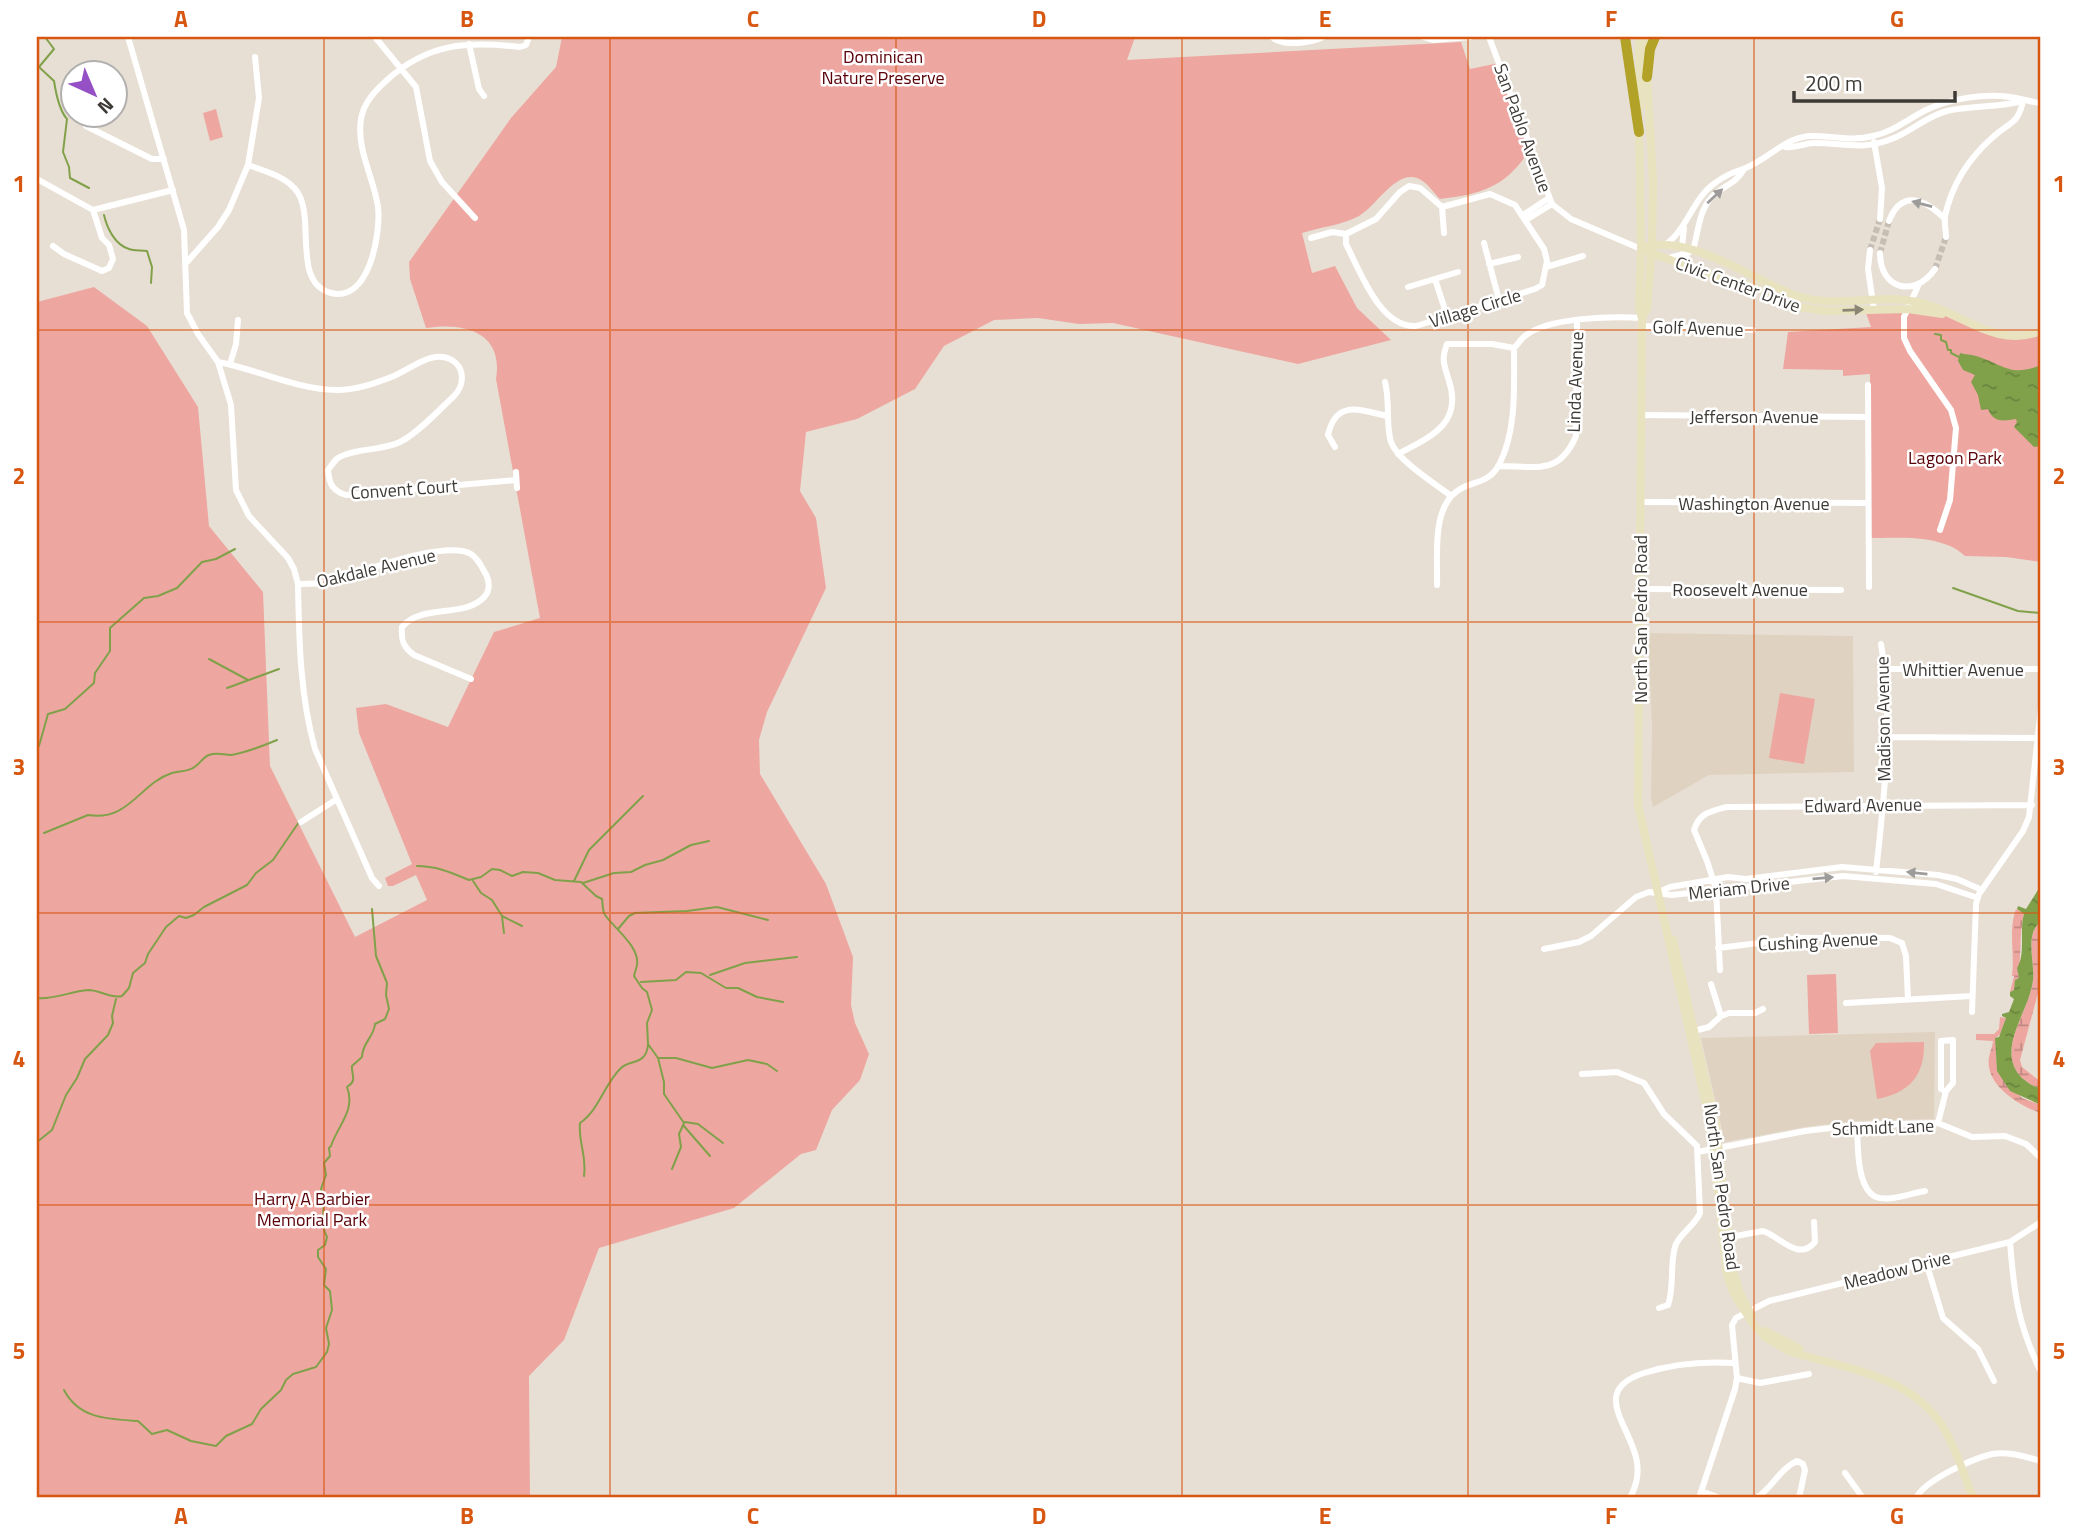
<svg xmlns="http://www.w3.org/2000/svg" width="2078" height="1535" font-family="'Titillium Web',sans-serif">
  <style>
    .built { fill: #dfd2c1 }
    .wetland { fill: url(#wetland-marsh) }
    .green { fill: #eda7a0 }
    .water { fill: url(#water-ripples) }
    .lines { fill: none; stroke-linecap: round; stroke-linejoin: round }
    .stream { stroke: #80a14a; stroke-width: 2 }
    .street-tunnel { stroke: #c6beb4; stroke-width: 6; stroke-dasharray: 6 3; stroke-linecap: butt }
    .street { stroke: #fff; stroke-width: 6 }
    .secondary { stroke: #e8e3be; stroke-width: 8 }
    .highway { stroke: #b2a228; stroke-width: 10 }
    .oneway { fill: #9e9c9a }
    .oneway2 { fill: #8a8673 }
    .grid { fill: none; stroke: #d75610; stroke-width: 2; stroke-opacity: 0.55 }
    .labels { text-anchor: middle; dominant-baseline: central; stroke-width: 5; stroke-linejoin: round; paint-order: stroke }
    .park-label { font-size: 18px; fill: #5a0008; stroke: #fff }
    .street-label { font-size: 18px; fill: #3e3a36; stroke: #fff }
    .neatline { fill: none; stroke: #d75610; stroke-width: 2.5 }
    .grid-label { font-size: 23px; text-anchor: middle; font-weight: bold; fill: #d75610 }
  </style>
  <defs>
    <pattern id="wetland-marsh" width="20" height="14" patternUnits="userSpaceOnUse" patternTransform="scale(1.75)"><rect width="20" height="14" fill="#eda7a0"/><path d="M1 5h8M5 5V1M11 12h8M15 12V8" fill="none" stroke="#c18983"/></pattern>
    <pattern id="water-ripples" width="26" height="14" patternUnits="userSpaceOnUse" patternTransform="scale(1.75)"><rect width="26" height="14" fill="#80a14a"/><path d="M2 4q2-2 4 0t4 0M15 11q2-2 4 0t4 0" fill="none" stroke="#6a843e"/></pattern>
  </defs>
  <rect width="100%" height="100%" fill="#e8dfd4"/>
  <path class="built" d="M 1648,633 L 1853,636 L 1854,772 L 1709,775 L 1653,807 L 1651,798 L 1652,726 Z
    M 1935,1032 L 1934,1119 L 1854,1121 L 1805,1127 L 1725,1142 L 1701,1038 Z"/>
  <path class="wetland" d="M 2016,909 L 2024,913 L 2021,932 L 2019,979 L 2016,979 L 2014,990 L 2010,992 L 2014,976 L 2012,976 C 2015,954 2008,929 2016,909 Z
    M 2041,922 L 2041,982 L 2020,1060 L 2022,1067 L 2041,1082 L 2041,1088 C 2034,1087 2028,1083 2022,1078 C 1994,1050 2030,1011 2033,980 C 2035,963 2024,933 2041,922 Z
    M 2000,1017 L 2006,1018 L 2001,1033 L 1996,1038 L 1997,1071 L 2022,1098 L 2041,1105 L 2041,1113 C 2022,1107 1992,1089 1989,1067 C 1987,1057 1992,1050 1993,1041 L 1976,1040 L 1976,1034 L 1994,1034 L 1999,1029 Z"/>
  <path class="green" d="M 562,37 L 1135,37 L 1127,60 L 1461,42 L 1470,69 L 1499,63 L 1531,148 C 1507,186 1484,194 1440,199 C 1434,193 1428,184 1421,180 C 1398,166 1377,206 1359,216 C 1343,225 1321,227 1302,233 L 1312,273 L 1335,266 L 1357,308 L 1391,340 L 1298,364 L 1113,323 L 1079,324 L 1038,318 L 994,320 L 944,346 L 915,389 L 857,419 L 806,432 L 800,491 L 816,518 L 826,588 L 767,712 L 759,740 L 760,774 L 826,884 L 853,957 L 851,1005 L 855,1023 L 869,1054 L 860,1080 L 832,1110 L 816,1150 L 801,1154 L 734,1208 L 599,1248 L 564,1340 L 529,1376 L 530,1498 L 37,1498 L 37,302 L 94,287 L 147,326 L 198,407 L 209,526 L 263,592 L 270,766 L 355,937 L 427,900 L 416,875 L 393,886 L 388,886 L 385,878 L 412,864 L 359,733 L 356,708 L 386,704 L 448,727 L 494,632 L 540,618 L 496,379 C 504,332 464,322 426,328 L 410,279 L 409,262 L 511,118 L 556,67 Z
    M 216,109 L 223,137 L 210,141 L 203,113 Z
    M 1911,310 L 1941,314 L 1998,335 L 2041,331 L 2041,562 L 2006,557 L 1965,556 C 1942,534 1900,538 1870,538 L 1870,374 L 1843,376 L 1843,370 L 1783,369 L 1788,332 L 1871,327 L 1866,313 Z
    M 1780,693 L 1815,699 L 1804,764 L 1769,758 Z
    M 1836,974 L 1838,1033 L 1809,1034 L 1807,975 Z
    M 1924,1042 C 1925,1075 1910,1093 1877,1099 L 1870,1051 L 1876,1043 Z"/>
  <path class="water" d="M 1960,353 C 1966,355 1971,354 1976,356 C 2003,364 2010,378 2041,365 L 2041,446 L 2034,447 L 2014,427 L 2017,422 L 2016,419 C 2004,421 1993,423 1988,409 L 1981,410 L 1978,395 L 1971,382 L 1975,375 L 1963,370 L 1958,361 Z
    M 2041,885 L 2041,922 C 2024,933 2035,962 2033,980 C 2030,1011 1994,1050 2022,1078 C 2028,1083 2034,1087 2041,1088 L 2041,1105 L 2010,1091 L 1997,1071 L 1995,1038 L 1999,1037 L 2006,1018 L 2002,1016 L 2002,1014 L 2009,1012 L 2014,999 L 2010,996 L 2010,992 L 2014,990 L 2015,980 L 2019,978 L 2017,968 C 2026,954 2019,930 2024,914 L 2017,909 L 2018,906 L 2026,909 Z"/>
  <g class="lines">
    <path class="stream" d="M 45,37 L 54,49 L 39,67 L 54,81 C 56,94 59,110 67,119 L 63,152 L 69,167 L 70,178 L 89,188
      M 104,215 C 107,228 115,245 129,249 C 134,251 141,250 147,251 L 152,267 L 151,283
      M 1935,334 L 1941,335 L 1941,340 L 1946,342 L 1948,350 L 1951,350 L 1951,353 L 1959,357
      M 1953,588 L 2018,611 L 2041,613
      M 209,659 L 248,680
      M 227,688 L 279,669
      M 39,746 L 48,714 L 65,709 L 94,683 L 95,673 L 110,651 L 110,628 L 144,598 L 158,596 L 177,588 L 202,562 L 216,559 L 235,549
      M 44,833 L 88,815 C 129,822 140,783 172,773 C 179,771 186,772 193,768 C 199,765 203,757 209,755 C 217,752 224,755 231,755 C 244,753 265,745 277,740
      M 417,866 C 437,866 452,873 469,880 L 481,877 L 492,869 L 500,870 L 512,876 L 523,872 L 538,873 L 555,880 L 581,882 L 596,896 L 602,899 C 603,904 602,910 605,915 C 615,929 640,947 637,965 C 636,969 635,972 634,976 L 642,988 L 647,992 L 652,1010 L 647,1023 L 648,1044 L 658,1058 L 664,1082 L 664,1094 L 684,1123 L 679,1134 L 681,1147 L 672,1169
      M 473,881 L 481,893 L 492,900 L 502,916 L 522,926
      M 574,881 L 589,850 L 643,796
      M 583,883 L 614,873 L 631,872 L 645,865 L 663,860 L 691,845 L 709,841
      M 502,916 L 504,933
      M 618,929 L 629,916 L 635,913 L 687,911 L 717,907 L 768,920
      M 710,975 L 745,963 L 797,957
      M 641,982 L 676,980 L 686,972 L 701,973 L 726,988 L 738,988 L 757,997 L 783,1002
      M 37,998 C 54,1000 71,991 88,990 C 101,990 110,999 122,996 L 129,988 L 133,973 L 145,963 L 148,954 L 166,927 L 179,916 L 186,918 L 194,915 L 204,907 L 247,885 L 256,873 L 273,860 L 299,822
      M 658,1058 L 676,1058 L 712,1068 L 748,1060 L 767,1064 L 777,1071
      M 685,1122 L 698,1124 L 723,1143
      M 683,1125 L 710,1156
      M 37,1142 L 52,1130 L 66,1095 L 77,1078 L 85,1059 L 108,1035 L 113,1023 L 112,1016 L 116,999
      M 584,1176 C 587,1154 578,1143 580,1123 C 599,1110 604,1085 620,1069 C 629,1059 646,1066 648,1045
      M 64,1390 C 79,1419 108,1419 138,1421 L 152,1434 L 167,1430 L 191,1441 L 216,1446 L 226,1436 L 252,1424 L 261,1409 L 281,1390 L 286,1380 L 293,1374 L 316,1367 L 327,1352 L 329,1344 L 326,1328 L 332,1310 L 330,1291 L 324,1285 L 326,1269 L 318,1257 L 318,1250 L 325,1245 L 327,1237 C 318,1221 328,1204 321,1189 L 326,1175 L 324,1163 L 330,1156 L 329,1148 L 331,1146 C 338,1125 356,1110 347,1087 C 358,1080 351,1075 352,1066 L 362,1057 C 362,1043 374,1037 375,1024 L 385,1019 L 389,1009 L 386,995 L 387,983 L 376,956 L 372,909"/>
    <path class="street-tunnel" d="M 1870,250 L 1880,219
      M 1880,253 L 1889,221
      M 1935,269 L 1946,237"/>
    <path class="street" d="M 128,37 L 184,230 L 187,313 L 198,334 L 218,362 L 231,405 L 236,490 L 249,516 L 288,558 L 294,569 L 298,584 C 299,639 300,696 315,749 L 372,878 L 379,886
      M 375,37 L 416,87 L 430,161 L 442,182 L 475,218
      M 1272,37 C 1282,47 1311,43 1323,37
      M 1423,37 L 1433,40 L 1470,37
      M 1489,37 L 1552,204 L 1571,219 L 1641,249
      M 469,44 L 479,89 L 484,96
      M 86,126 L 152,159 L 164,159
      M 1874,142 L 1882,188 L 1880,219
      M 1783,146 C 1791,150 1804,143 1814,143 C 1845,143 1863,151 1894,138 C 1913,130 1927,116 1947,111 C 1972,105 1998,108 2022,101
      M 248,165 C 265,171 288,177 298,193 C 315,220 292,283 331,293 C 369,303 381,234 378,207 C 374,178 356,149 361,119 C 364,102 375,91 387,80 C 428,43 467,41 520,47 L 526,45 L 529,37
      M 37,179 L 93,210 L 173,190
      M 1409,186 L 1420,188 L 1442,207 L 1490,194 L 1515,205 L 1544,249 L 1547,261 L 1542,285 L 1535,289 L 1416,326 C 1380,328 1360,271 1346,244 L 1346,234 L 1376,219 L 1400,192 Z
      M 1442,207 L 1444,233
      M 1523,215 L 1549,198
      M 1526,220 L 1552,204
      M 1889,221 C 1902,188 1926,200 1945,219
      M 1684,228 L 1682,247 L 1692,268
      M 1946,237 C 1946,230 1944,223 1945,216 C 1952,184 1969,158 1993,137 C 2009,122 2018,125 2023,101
      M 1311,238 L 1332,232 L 1346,234
      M 1484,243 L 1499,300
      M 1665,245 C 1688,229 1692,199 1715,183 C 1724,176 1733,172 1743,169 C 1768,160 1782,139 1809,136 C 1831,135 1851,142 1873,136 C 1893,132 1908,119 1926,110 C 1949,99 1984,93 2010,97 C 2020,98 2031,102 2041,103
      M 53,246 L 64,254 L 102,271 L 109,268 L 113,259 L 109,245 L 102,238 L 93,210
      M 1870,250 L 1868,269 L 1874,310
      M 1880,253 C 1880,290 1915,298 1935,269
      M 1667,259 C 1676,254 1686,256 1693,250 C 1698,233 1699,211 1711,198 C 1722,186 1736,184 1744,169
      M 187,262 L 218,227 L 229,210 L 248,165 L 259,98 L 255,57
      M 1489,264 L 1518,257
      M 1546,267 L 1583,256
      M 1435,279 L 1447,316
      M 1918,286 L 1904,317 L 1904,338 L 1910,351 L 1951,410 L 1956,428 L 1950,500 L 1940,530
      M 1408,287 L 1458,272
      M 1642,326 L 1753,330
      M 218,362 C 257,369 297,390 337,390 C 357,390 376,383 394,376 C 408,370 428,354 443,357 C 465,361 467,384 453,397 C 439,410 417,434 400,442 C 382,451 354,448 338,458 C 334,461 331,466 328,470 C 329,484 333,491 346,495 L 516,480
      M 230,364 L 236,344 L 238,320
      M 1385,382 C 1390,401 1386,419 1390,438 C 1393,458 1434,483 1450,495
      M 1868,385 L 1869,587
      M 1641,415 L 1868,417
      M 1335,447 L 1328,435 C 1336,399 1360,410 1387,416
      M 1398,454 C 1430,437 1463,424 1449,381 C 1444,364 1441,360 1447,344 L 1492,344 L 1514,348
      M 1498,466 C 1536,466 1559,476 1576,436 L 1577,320
      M 516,472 L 517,488
      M 1640,502 L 1868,503
      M 298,584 C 309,583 320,585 330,581 C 359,573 445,539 471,554 C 477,558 481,565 484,571 C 489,578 491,589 485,596 C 466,619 422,603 402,627 C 401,640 403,647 414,655 L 471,679
      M 1437,585 C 1438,555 1430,502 1464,487 C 1478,481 1490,481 1499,465 C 1517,430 1514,386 1514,348 C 1518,344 1521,339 1525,336 C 1548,317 1614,316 1642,318
      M 1639,589 L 1841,590
      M 1885,669 L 2041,669
      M 1886,737 L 2038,738
      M 301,822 L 337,799
      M 1876,872 C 1884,799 1894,717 1881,644
      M 1659,892 L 1670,887 L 1728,877 L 1746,879 L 1842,867 L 1938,875 L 1957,879 L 1982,890
      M 1718,948 L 1801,938 L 1890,938 L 1902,943 L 1906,956 L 1908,999
      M 1544,949 L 1579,942 L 1591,936 L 1636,897 L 1649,892 L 1672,895 L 1843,876 L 1936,884 L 1978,898
      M 1720,970 L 1716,889 L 1707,861 L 1694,830 C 1699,813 1711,811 1727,807 L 2032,805
      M 1711,984 L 1721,1016
      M 1846,1003 L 1972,996
      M 1972,1012 L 1976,904 L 1979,894 L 2023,831 L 2029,817 L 2041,708
      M 1690,1032 L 1709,1027 L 1721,1016 L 1729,1013 L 1755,1013 L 1763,1009
      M 1582,1074 L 1617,1072 L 1644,1083 L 1664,1114 L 1697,1146 L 1700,1213 C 1695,1225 1682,1232 1676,1244 C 1669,1261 1675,1285 1668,1305 L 1659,1308
      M 1938,1123 L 1946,1091 L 1953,1083 L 1953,1040 L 1941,1041 L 1941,1089 L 1946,1091
      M 1857,1125 C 1858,1144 1856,1188 1876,1197 C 1889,1202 1912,1193 1925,1191
      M 1698,1152 L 1805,1131 L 1857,1125 L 1938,1123 L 1972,1137 L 2005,1136 L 2026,1144 L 2040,1157 L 2041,1161
      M 1725,1238 L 1763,1231 C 1781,1237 1798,1262 1815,1242 L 1814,1222
      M 2010,1242 C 2014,1294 2018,1325 2041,1372
      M 1926,1262 L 1943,1318 L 1978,1349 L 1994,1381
      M 1737,1378 L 1760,1383 L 1809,1374
      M 1845,1473 L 1863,1498
      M 1701,1491 L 1720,1498
      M 1630,1498 C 1636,1486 1639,1476 1637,1462 C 1632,1427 1588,1391 1644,1373 C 1675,1363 1703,1361 1735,1363
      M 1699,1498 L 1735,1389 L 1737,1378 L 1732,1325 L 1736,1318 L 1769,1301 L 2010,1242 L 2041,1222
      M 1756,1498 C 1772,1489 1779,1469 1797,1461 L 1803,1464 L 1805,1470 L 1799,1498
      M 1916,1498 C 1925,1480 1972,1459 1992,1454 C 2008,1451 2026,1457 2041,1461"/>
    <path class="secondary" d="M 1639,37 L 1640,107
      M 1645,37 L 1646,58
      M 1639,127 L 1641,249 L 1639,308 L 1642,318 L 1638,805 L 1711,1127 L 1727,1276 L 1735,1296 L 1756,1328 L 1765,1337 L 1788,1351 C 1848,1370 1919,1375 1949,1438 C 1959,1457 1965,1478 1973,1498
      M 1641,249 C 1683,230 1754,280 1794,295 C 1835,310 1880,292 1921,303 C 1963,313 1995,349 2041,331
      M 1641,249 L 1705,273 L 1752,286 L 1788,303 L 1805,308 L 1827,311 L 1908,309 L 1942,314
      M 1642,318 L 1647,309 L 1652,244 L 1653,180 L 1647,74
      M 1673,940 L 1716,1125 L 1730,1247
      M 1732,1267 L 1740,1293 L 1752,1316
      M 1765,1331 L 1800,1349"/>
    <path class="highway" d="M 1625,37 L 1639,132
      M 1647,77 L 1650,49 L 1655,37"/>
  </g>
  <defs><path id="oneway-solid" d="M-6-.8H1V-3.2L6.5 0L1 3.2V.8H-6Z" transform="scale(1.75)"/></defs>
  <g class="oneway">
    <use href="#oneway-solid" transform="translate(1715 196) rotate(-43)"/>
    <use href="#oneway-solid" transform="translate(1922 204) rotate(-165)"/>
    <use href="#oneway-solid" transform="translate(1917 873) rotate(-174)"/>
    <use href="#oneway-solid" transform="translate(1823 878) rotate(-5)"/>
  </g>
  <use class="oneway2" href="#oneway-solid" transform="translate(1853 310) rotate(-2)"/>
  <path class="grid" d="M 324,37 L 324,1498M 610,37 L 610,1498M 896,37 L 896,1498M 1182,37 L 1182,1498M 1468,37 L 1468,1498M 1754,37 L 1754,1498M 37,330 L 2041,330M 37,622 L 2041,622M 37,913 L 2041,913M 37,1205 L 2041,1205"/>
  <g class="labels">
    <g class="park-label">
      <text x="883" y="56">Dominican<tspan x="883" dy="21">Nature Preserve</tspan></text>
      <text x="1955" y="457">Lagoon Park</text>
      <text x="312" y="1198">Harry A Barbier<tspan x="312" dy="21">Memorial Park</tspan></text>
    </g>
    <g class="street-label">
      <text transform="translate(1523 128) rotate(70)">San Pablo Avenue</text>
      <text transform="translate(1738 284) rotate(20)">Civic Center Drive</text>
      <text transform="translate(1475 308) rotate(-17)">Village Circle</text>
      <text transform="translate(1698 328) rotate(2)">Golf Avenue</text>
      <text transform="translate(1575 382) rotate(-88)">Linda Avenue</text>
      <text x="1754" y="416">Jefferson Avenue</text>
      <text transform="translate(404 489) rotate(-4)">Convent Court</text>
      <text x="1754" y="503">Washington Avenue</text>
      <text transform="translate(376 568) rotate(-13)">Oakdale Avenue</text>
      <text x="1740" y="589">Roosevelt Avenue</text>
      <text transform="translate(1640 619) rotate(-90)">North San Pedro Road</text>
      <text x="1963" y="669">Whittier Avenue</text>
      <text transform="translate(1883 719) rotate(-91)">Madison Avenue</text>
      <text transform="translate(1863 805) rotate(-1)">Edward Avenue</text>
      <text transform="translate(1739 888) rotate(-6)">Meriam Drive</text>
      <text transform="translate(1818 941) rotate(-3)">Cushing Avenue</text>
      <text transform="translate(1883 1127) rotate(-2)">Schmidt Lane</text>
      <text transform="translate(1722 1187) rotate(82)">North San Pedro Road</text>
      <text transform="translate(1897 1270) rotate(-14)">Meadow Drive</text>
    </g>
  </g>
  <rect width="2078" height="1535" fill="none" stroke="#ffffff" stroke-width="77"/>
  <g transform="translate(94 94) rotate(136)"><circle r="33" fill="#ffffff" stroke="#b2b0af" stroke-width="2"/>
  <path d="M0-5L12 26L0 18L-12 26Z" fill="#9450c4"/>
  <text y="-10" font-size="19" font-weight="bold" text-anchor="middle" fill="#3e3a36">N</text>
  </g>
  <path d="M1794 91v10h161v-10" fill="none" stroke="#3e3a36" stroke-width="3.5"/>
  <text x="1805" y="91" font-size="21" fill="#3e3a36" stroke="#ffffff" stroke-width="5" paint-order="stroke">200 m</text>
  <rect x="38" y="38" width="2001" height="1458" class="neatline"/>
  <g class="grid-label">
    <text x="181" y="27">A</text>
    <text x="467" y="27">B</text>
    <text x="753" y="27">C</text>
    <text x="1039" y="27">D</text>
    <text x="1325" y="27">E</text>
    <text x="1611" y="27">F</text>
    <text x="1897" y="27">G</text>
    <text x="19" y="192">1</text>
    <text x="2059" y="192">1</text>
    <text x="19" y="484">2</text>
    <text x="2059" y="484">2</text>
    <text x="19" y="775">3</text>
    <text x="2059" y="775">3</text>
    <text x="19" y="1067">4</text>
    <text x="2059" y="1067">4</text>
    <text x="19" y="1359">5</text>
    <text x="2059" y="1359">5</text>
    <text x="181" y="1524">A</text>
    <text x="467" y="1524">B</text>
    <text x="753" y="1524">C</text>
    <text x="1039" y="1524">D</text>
    <text x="1325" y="1524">E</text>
    <text x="1611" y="1524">F</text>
    <text x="1897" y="1524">G</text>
  </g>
</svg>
